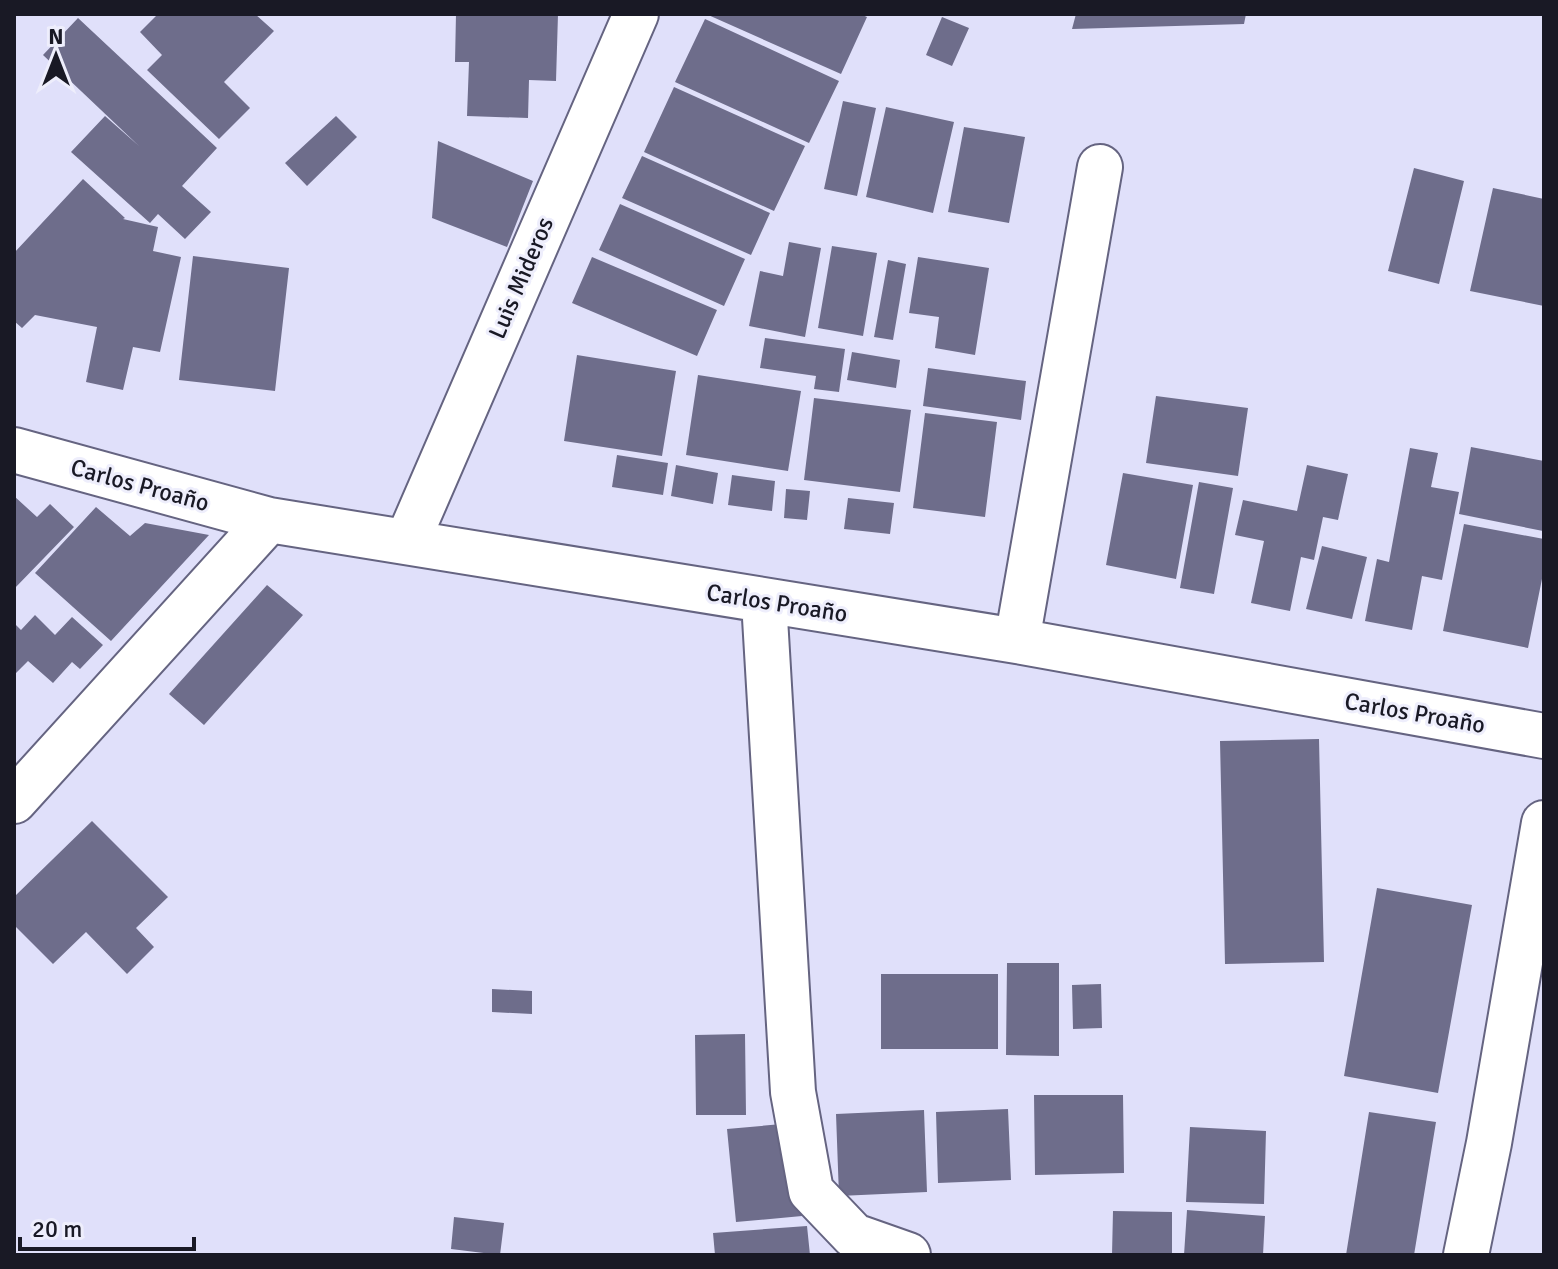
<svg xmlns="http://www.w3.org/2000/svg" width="1558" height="1269" font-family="Signika,sans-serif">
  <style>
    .building { fill: #6e6d8b }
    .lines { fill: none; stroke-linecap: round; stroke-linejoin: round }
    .minor-casing { stroke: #656481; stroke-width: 48 }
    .minor { stroke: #fff; stroke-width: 44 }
    .labels { text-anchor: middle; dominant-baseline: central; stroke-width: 6; stroke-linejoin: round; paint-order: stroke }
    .street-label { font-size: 24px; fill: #191925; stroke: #eeeefc }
  </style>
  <rect width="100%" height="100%" fill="#e0e0fa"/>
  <path class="building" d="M 158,14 L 255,14 L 274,31 L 224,82 L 250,108 L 219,139 L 147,70 L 162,55 L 140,32 Z
    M 456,14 L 558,14 L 556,81 L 529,80 L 528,118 L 467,116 L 469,62 L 455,62 Z
    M 706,14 L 860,14 L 867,17 L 841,74 Z
    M 1076,14 L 1246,14 L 1244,24 L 1072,29 Z
    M 942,17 L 969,28 L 952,66 L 926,55 Z
    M 78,18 L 217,148 L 182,186 L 211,212 L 185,239 L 158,214 L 150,223 L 71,152 L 105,116 L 139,146 L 43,55 Z
    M 705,19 L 839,81 L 809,143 L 675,82 Z
    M 674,87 L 805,146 L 774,211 L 644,152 Z
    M 843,101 L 876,108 L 857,196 L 824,189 Z
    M 886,107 L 954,122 L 933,213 L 866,197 Z
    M 336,116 L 357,137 L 307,186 L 285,163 Z
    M 964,127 L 1025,137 L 1009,223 L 948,212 Z
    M 438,141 L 533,181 L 507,247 L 432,218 Z
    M 642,156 L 770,213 L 751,255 L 622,198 Z
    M 1414,168 L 1464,181 L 1439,284 L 1388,271 Z
    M 83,179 L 125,218 L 123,219 L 158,227 L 153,251 L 181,257 L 160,352 L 133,347 L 123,390 L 86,382 L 97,327 L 35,315 L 22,328 L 14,321 L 14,253 Z
    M 1493,188 L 1544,199 L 1544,306 L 1470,291 Z
    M 620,204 L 745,259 L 724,306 L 599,250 Z
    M 789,242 L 821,248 L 805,337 L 749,326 L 760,271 L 783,276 Z
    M 832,246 L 877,253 L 863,336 L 818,328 Z
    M 193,256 L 289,268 L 275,391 L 179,380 Z
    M 592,257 L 717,310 L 697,356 L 572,303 Z
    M 918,257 L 989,268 L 975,355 L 935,348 L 939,317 L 909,313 Z
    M 888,260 L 906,264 L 893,340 L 874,337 Z
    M 765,338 L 845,349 L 839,392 L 814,389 L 816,376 L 760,368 Z
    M 852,352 L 900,360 L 896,388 L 847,380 Z
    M 577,355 L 676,371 L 662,456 L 564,441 Z
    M 928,368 L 1026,381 L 1021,420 L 923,406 Z
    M 698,375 L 801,391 L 788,471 L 686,455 Z
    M 1156,396 L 1248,408 L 1238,476 L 1146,463 Z
    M 814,398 L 911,410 L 900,492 L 804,480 Z
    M 925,413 L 997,422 L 985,517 L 913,508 Z
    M 1471,447 L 1544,461 L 1543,531 L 1459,514 Z
    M 1410,448 L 1438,453 L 1431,487 L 1459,492 L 1442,580 L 1422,576 L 1412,630 L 1365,621 L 1377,559 L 1389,562 Z
    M 617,455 L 668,463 L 663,495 L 612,487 Z
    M 676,465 L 718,473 L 713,504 L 671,496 Z
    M 1307,465 L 1348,474 L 1338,520 L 1323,517 L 1314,560 L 1301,557 L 1290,611 L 1251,603 L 1264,541 L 1235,535 L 1243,500 L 1297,511 Z
    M 1123,473 L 1193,485 L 1176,579 L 1106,565 Z
    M 732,475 L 775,481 L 772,511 L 728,505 Z
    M 1199,482 L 1233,488 L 1214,594 L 1180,588 Z
    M 786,489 L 810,491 L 807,520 L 784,518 Z
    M 14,496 L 37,517 L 50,504 L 74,527 L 14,589 Z
    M 848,498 L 894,503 L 890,534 L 844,529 Z
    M 96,507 L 130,536 L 145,523 L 209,535 L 111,641 L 35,573 Z
    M 1464,524 L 1544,539 L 1544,569 L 1528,648 L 1443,631 Z
    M 1322,546 L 1367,557 L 1352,619 L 1306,609 Z
    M 267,585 L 303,615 L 204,725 L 169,694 Z
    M 35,615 L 55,635 L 72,617 L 103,645 L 80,669 L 72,662 L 53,683 L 28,661 L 14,675 L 14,623 L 21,630 Z
    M 1319,739 L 1324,962 L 1225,964 L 1220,741 Z
    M 92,821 L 168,897 L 136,928 L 154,947 L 127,974 L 86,932 L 53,964 L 14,925 L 14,897 Z
    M 1377,888 L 1472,905 L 1438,1093 L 1344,1076 Z
    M 1007,963 L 1059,963 L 1059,1056 L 1006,1055 Z
    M 881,974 L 998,974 L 998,1049 L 881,1049 Z
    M 1101,984 L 1102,1028 L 1073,1029 L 1072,985 Z
    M 492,989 L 532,991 L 532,1014 L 492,1012 Z
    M 745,1034 L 746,1115 L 696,1115 L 695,1035 Z
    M 1034,1095 L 1123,1095 L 1124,1173 L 1035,1175 Z
    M 1008,1109 L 1011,1180 L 938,1183 L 936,1112 Z
    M 924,1110 L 927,1192 L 839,1196 L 836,1114 Z
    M 1369,1112 L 1436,1122 L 1414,1255 L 1346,1255 Z
    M 793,1123 L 802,1216 L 736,1222 L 727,1129 Z
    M 1190,1127 L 1266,1131 L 1264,1204 L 1186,1202 Z
    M 1187,1210 L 1265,1216 L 1263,1255 L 1184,1255 Z
    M 1113,1211 L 1172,1212 L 1172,1255 L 1112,1255 Z
    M 454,1217 L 504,1223 L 500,1255 L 451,1249 Z
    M 807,1226 L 810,1255 L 715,1255 L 713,1233 Z"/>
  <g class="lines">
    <g class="minor-casing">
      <path id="minor" d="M 14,450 L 269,520 L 1017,641 L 1544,736
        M 407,542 L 636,14
        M 764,601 L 793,1092 L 811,1191 L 854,1236 L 908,1255
        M 1017,641 L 1100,167
        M 14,801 L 269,520
        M 1466,1255 L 1489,1143 L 1544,823"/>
    </g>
    <use href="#minor" class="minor"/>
  </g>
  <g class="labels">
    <g class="street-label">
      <text transform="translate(521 278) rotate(-67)">Luis Mideros</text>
      <text transform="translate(140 485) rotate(15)">Carlos Proaño</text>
      <text transform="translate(777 603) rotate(9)">Carlos Proaño</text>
      <text transform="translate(1415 713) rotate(10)">Carlos Proaño</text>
    </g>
  </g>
  <rect width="1558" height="1269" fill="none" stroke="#191925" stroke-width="32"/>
  <g transform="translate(56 56)" stroke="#eeeefc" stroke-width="6" paint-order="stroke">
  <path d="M0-6L14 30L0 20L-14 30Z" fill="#191925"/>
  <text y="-12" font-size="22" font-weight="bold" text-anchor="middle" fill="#191925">N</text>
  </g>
  <path d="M20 1237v12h174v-12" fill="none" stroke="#191925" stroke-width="4"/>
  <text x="32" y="1237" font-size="24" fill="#191925" stroke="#eeeefc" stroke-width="6" paint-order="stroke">20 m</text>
</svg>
